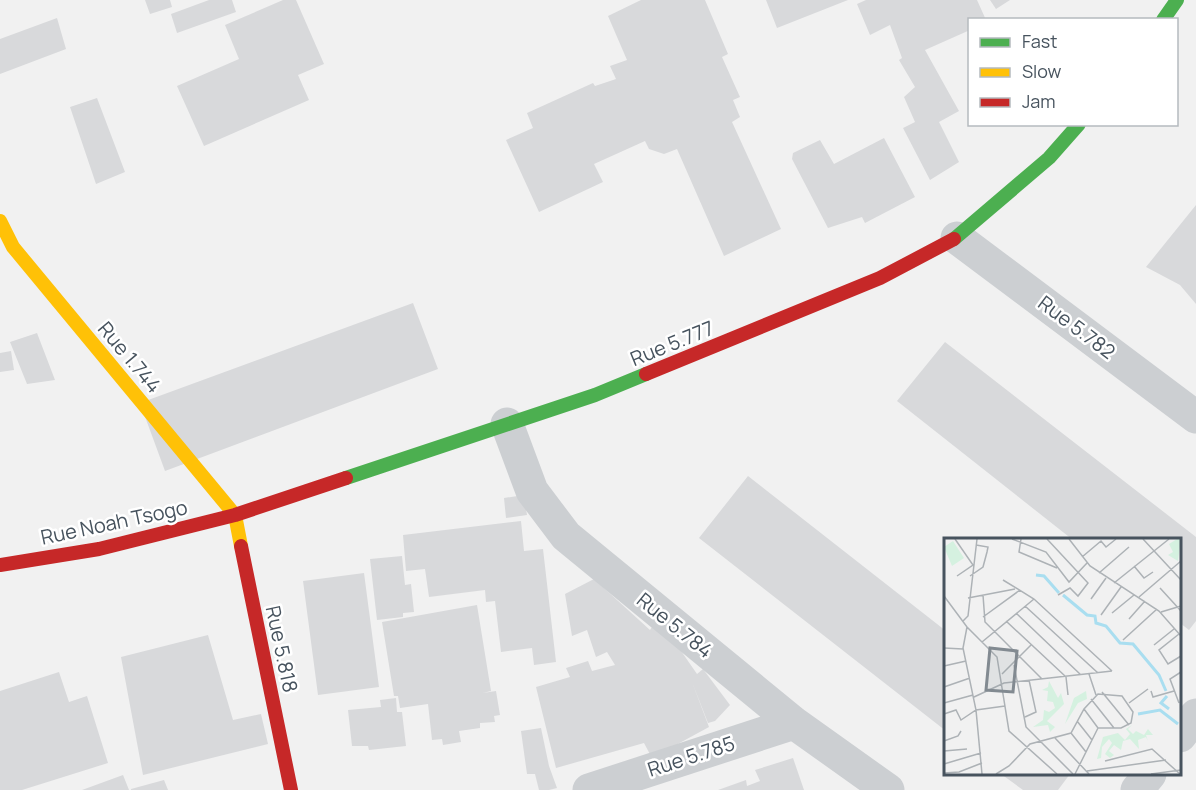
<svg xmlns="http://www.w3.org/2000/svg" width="1196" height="790" font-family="Manrope,sans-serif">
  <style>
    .building { fill: #d8d9db }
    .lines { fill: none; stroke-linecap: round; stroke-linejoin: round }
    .street { stroke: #cccfd2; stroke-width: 33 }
    .fast { stroke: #4caf50; stroke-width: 14 }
    .slow { stroke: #ffc107; stroke-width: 14 }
    .jam { stroke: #c62828; stroke-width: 14 }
    .labels { text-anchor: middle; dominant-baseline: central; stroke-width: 5; stroke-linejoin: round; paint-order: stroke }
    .street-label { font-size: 20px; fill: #47535e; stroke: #fff }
    .inset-river { fill: none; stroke: #a9def0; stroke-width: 3 }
    .inset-road { fill: none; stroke: #adb2b6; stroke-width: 1.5 }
    .view { fill: #828a91; fill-opacity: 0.15; stroke: #828a91; stroke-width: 3 }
    .inset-edge { fill: none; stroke: #47535e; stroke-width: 3 }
  </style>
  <rect width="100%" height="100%" fill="#f1f1f1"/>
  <path class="building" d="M 145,0 L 170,0 L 172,7 L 150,14 Z
    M 209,0 L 232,0 L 236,12 L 177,33 L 171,14 Z
    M 283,0 L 296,0 L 324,64 L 298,75 L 309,100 L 204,146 L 177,86 L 239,59 L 225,25 Z
    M 641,0 L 705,0 L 728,54 L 722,57 L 740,97 L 733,100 L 740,117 L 732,122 L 781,229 L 724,256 L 677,149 L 664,154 L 649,149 L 645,141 L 594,164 L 603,182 L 539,212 L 506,140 L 533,128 L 527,113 L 593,83 L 595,86 L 616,79 L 610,66 L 627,60 L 608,16 Z
    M 766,0 L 848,0 L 777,28 Z
    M 866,0 L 977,0 L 986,20 L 970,20 L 970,30 L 925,50 L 959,111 L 939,122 L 959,162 L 930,180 L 903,128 L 915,122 L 904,97 L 915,87 L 899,60 L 902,58 L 890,25 L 870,35 L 857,4 Z
    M 990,0 L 1010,0 L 996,9 Z
    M 57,18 L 66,49 L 0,74 L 0,39 Z
    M 97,98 L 125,172 L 96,184 L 70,107 Z
    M 884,138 L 915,197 L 865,223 L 862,217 L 828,228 L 792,159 L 793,153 L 820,140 L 834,164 Z
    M 1196,205 L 1196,304 L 1180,285 L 1146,267 Z
    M 413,303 L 438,369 L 165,471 L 140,403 Z
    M 37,333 L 55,380 L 27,384 L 10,342 Z
    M 945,342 L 1196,537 L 1196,621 L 1189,630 L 1180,623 L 1180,540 L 1073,540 L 897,401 Z
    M 11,351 L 14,370 L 0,372 L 0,353 Z
    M 748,476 L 946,631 L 946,731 L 699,538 Z
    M 524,495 L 527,515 L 506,518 L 504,498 Z
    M 521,521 L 524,551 L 543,549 L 556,662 L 534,665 L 532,648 L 501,652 L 495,601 L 486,602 L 485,590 L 429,597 L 425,569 L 406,571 L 403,535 Z
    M 402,556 L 405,585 L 411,584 L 414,612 L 403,613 L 403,617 L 377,620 L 370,559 Z
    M 364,573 L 379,687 L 318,695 L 303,581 Z
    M 594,579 L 650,630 L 652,627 L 679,648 L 697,674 L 703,669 L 730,705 L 715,721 L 708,723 L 692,682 L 709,727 L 652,758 L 644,743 L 556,768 L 536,687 L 570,677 L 566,668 L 588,661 L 592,671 L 615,665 L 607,652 L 596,657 L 587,630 L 572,636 L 565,594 Z
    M 477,605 L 491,691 L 483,693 L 496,691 L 500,715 L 494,716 L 495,722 L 480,723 L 480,728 L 459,731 L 461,742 L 443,745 L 442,739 L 432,740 L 428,704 L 400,708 L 398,696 L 394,696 L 382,622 Z
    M 208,635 L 233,720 L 261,714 L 268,744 L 143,775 L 121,657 Z
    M 59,672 L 69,702 L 87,696 L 108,763 L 22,790 L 0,790 L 0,691 Z
    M 396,698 L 397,712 L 402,712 L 406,746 L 369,750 L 368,746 L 352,746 L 348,710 L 381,707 L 380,700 Z
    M 541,728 L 549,766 L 557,788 L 549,790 L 539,790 L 535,774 L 527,774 L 521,731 Z
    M 793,758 L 804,790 L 718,790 L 746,780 L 747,786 L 760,781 L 755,770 Z
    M 1001,774 L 1070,774 L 1058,790 L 1023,790 Z
    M 123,775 L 129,790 L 82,790 Z
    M 164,780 L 168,790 L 131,790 L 131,789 Z"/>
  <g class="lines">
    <path class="street" d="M 957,238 L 1196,417
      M 507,424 L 532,491 L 566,536 L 794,723 L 888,790
      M 1180,736 L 1196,715
      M 589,790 L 794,723
      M 1137,790 L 1150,774"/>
    <path class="fast" d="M 1163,20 L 1177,0
      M 954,239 L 1049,158 L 1079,124
      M 346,478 L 595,395 L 646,374"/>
    <path class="slow" d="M 0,221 L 13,247 L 235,515 L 241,546"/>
    <path class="jam" d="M 646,374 L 880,278 L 954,239
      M 241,546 L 291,790
      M 0,565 L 99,549 L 235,515 L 346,478"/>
  </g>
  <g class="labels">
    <g class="street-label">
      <text transform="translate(1077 327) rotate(37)">Rue 5.782</text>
      <text transform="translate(672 343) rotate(-22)">Rue 5.777</text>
      <text transform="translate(130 357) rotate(50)">Rue 1.744</text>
      <text transform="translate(114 522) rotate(-12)">Rue Noah Tsogo</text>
      <text transform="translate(675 625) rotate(39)">Rue 5.784</text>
      <text transform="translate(282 649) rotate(78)">Rue 5.818</text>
      <text transform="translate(691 756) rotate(-18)">Rue 5.785</text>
    </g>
  </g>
  <g transform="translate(944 538)">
    <rect width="237" height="237" fill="#f1f1f1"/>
    <path d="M 233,1 L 237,1 L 234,23 L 224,17 L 229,14 L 225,6 ZM 9,3 L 20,20 L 8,28 L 0,9 ZM 105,143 L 114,160 L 117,155 L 120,166 L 103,183 L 111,189 L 106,194 L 104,187 L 89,189 L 99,182 L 100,172 L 105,174 L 111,170 L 109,164 L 103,163 L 104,153 L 98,152 L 104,149 ZM 142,153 L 143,161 L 134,165 L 121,186 L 130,160 ZM 188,187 L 184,191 L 189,196 L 192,193 L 200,197 L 204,191 L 209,197 L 202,197 L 204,203 L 202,199 L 194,202 L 195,211 L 186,201 L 179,203 L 177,212 L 170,207 L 165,213 L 170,217 L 166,220 L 161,216 L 168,205 L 165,201 L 158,209 L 157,220 L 153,221 L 159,199 L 174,195 L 181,202 L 186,196 L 182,191 Z" fill="#d5f1e0"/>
    <path class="inset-river" d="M 92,37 L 100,38 L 115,55M 119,57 L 143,77 L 151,78 L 152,85 L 162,88 L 176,105 L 189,106 L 215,137 L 222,153M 223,158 L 217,165 L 225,171M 194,176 L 216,172 L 234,186"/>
    <path class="inset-road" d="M 11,1 L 29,27 L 13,38M 68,1 L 102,14 L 125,44 L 143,25M 77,1 L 75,14 L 113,30M 103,1 L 144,45 L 134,58 L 126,50 L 114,57M 125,1 L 146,28 L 215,73 L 237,98M 199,1 L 237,42M 138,19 L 157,3 L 162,9 L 172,1M 190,28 L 200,40 L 209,34M 155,35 L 185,9M 26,38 L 39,29 L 43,14 L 44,9 L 32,7M 59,42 L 90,61 L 168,133M 170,45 L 225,1M 216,50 L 237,73M 39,57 L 41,84 L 98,141M 0,58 L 23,89 L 53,119 L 65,193 L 113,236M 195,59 L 237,23M 24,60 L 71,51M 147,61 L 162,40M 81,68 L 154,135M 217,74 L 237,68M 72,75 L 137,137M 168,75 L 190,57M 157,77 L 177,49M 39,79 L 76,52M 185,81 L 201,63M 19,83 L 24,78 L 33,1M 62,83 L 121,138M 23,89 L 19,110 L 32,172 L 38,236M 235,96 L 215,112 L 224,126 L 237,118M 179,102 L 213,71M 38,104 L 90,61M 210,107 L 230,91M 0,110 L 19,111M 70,127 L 82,189 L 129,236M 0,128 L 22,123M 58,136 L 87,107M 145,136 L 152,157M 122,139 L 124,157M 0,149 L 26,140M 207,153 L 209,159 L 230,153M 158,154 L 185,187M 30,159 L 60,145 L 168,133M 147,161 L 170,190M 0,165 L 29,157M 185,165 L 204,151M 235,165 L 226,141 L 237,134M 140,171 L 154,190M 0,176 L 12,172 L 17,182 L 32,172 L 61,168M 81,179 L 92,174 L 85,142M 133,183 L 148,202M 127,195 L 142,214M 111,200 L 145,236M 0,203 L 14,198 L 17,193M 0,213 L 23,211M 161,223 L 208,211 L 236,236M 0,226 L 37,215M 143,233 L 222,222M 0,235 L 15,234 L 38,225M 52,236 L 65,228 L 86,206 L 127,195 L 140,171 L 154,156 L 178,158 L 189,174 L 187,185 L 177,190 L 154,190M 131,236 L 154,190M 207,236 L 237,232"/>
    <path class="view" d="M 46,110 L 73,113 L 69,154 L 42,152 Z"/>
    <rect width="237" height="237" class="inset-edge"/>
  </g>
  <rect x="968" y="18" width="210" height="108" fill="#ffffff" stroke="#b5babf" stroke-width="1.5"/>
  <rect x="980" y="38" width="30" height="9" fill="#4caf50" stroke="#b5babf" stroke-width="1.5"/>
  <text x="1022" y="48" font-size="18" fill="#47535e">Fast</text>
  <rect x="980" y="68" width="30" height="9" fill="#ffc107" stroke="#b5babf" stroke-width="1.5"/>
  <text x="1022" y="78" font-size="18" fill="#47535e">Slow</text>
  <rect x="980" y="98" width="30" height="9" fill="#c62828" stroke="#b5babf" stroke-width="1.5"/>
  <text x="1022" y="108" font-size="18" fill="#47535e">Jam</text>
</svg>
